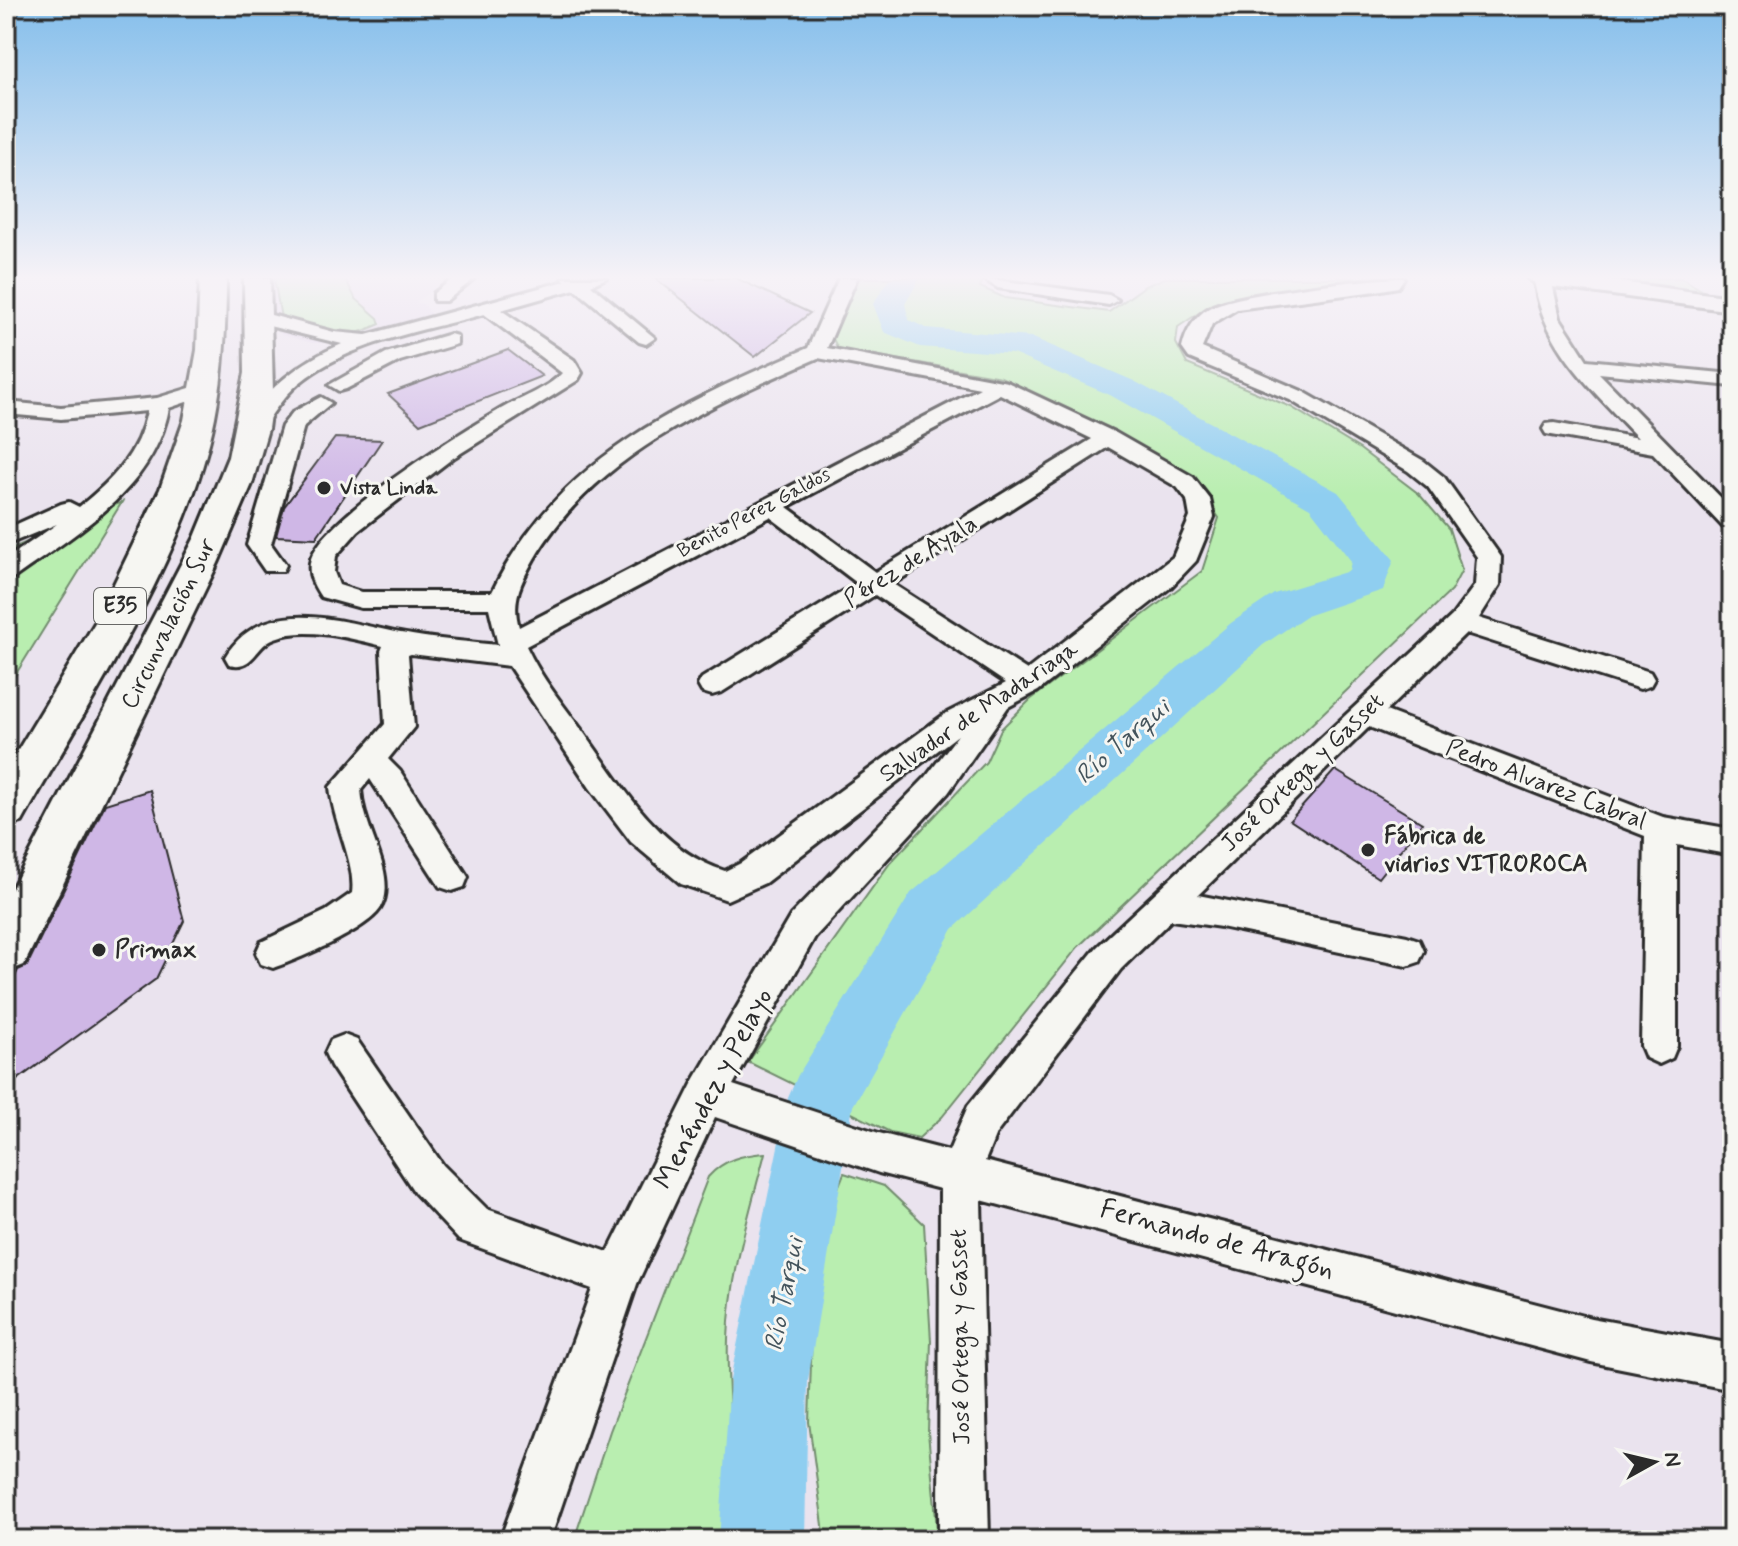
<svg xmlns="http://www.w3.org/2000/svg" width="1738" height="1546" font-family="Mynerve,sans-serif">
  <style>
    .built { fill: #e2d6ec }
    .green { fill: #b9eeb0; stroke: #728c6e; stroke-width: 2 }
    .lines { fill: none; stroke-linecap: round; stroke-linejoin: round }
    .river { fill: #8fcef0; fill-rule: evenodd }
    .building { fill: #cfb7e6; stroke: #2b2b2b; stroke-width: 2 }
    .minor-casing { stroke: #2b2b2b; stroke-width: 6 }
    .major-casing { stroke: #2b2b2b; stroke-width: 6 }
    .highway-casing { stroke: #2b2b2b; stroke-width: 6 }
    .minor { fill: #f6f6f2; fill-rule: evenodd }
    .major { fill: #f6f6f2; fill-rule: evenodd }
    .highway { fill: #f6f6f2; fill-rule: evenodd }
    .poi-dot { fill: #2b2b2b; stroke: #f6f6f2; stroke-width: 3 }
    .labels { text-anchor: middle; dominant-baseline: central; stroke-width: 6; stroke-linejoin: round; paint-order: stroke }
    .far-poi-label { font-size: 20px; font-weight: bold; fill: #2b2b2b; stroke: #f6f6f2; text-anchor: start }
    .far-street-label { font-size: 20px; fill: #2b2b2b; stroke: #f6f6f2 }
    .shield { fill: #f6f6f2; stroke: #686867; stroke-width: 2 }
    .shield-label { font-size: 22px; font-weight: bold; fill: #2b2b2b }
    .street-label { font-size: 24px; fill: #2b2b2b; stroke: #f6f6f2 }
    .poi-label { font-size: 24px; font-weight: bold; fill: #2b2b2b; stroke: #f6f6f2; text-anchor: start }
    .water-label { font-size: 26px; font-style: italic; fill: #44545c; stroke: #f6f6f2 }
    .near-street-label { font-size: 28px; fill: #2b2b2b; stroke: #f6f6f2 }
  </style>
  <rect width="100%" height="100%" fill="#eae3ee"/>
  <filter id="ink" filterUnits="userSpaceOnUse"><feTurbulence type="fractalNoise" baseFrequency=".0125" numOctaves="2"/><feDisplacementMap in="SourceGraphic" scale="16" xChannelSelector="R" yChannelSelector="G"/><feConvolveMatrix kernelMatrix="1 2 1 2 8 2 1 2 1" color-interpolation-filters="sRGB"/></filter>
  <g filter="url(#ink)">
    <path class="built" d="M 266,278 L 449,278 L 416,302 L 425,305 L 433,317 L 338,343 L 313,343 L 282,335 L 274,328 Z"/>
    <path class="green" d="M 274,278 L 345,278 L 355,298 L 378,318 L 380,324 C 348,339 312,345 282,324 Z
      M 857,278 L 984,278 L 980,287 L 1005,298 L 1109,312 L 1145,286 L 1165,278 L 1380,278 L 1235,297 L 1212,304 L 1178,327 L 1176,343 L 1187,364 L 1291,407 L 1360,449 L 1419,494 L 1449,529 L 1462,570 L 1451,591 L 1078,947 L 942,1117 L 919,1138 L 890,1132 L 748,1062 L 890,863 L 986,762 L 1001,729 L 1030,700 L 1202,571 L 1219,518 L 1192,478 L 1115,434 L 1001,377 L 838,349 L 833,339 Z
      M 1589,278 L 1682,278 L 1706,293 Z
      M 122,502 L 6,690 L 6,551 Z
      M 765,1153 C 749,1215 730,1275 728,1339 C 725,1407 741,1472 734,1540 L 574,1540 L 610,1431 L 708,1177 C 724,1159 742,1155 765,1153 Z
      M 844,1173 L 884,1186 L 924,1224 L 931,1341 L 928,1432 L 938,1540 L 825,1540 L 809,1422 L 813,1302 L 819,1237 Z"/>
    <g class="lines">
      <path class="river" d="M 890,278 L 920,278 L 905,304 L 909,320 L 926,328 L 1031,337 L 1134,381 L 1338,492 L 1394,560 L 1383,590 L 1306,616 L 1263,645 L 953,929 L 853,1106 L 808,1380 L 805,1540 L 719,1540 L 730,1380 L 788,1098 L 798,1075 L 911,893 L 1231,623 L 1274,594 L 1349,571 L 1351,561 L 1310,508 L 1110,395 L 1013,354 L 920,347 L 884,332 L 873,304 Z"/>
    </g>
    <path class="building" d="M 655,278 L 736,278 L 810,313 L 755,357 Z
      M 508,350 L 542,376 L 420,424 L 388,394 Z
      M 335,438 L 382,440 L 316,538 L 276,536 L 284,507 Z
      M 1335,770 L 1422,823 L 1378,878 L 1290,820 Z
      M 150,790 L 184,921 L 156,979 L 6,1088 L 6,996 L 18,970 L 27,966 L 105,804 Z"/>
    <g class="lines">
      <g class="minor-casing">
        <path id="minor" d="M 454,278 L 475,278 L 446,301 L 434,301 L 434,293 Z
          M 563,278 L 606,278 L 591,285 L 655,338 L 646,344 L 639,342 L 575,289 L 501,310 L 574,360 L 582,373 L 578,380 L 453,458 L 358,531 L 336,556 L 334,572 L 339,585 L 361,592 L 492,592 C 556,459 679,404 808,348 L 839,278 L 857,278 L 827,348 L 1007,382 L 1116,433 L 1193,477 L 1210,499 L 1214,517 L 1196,561 L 1171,587 L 1038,691 L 1008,707 L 948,793 L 815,937 L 733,1085 L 879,1133 L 949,1151 L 968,1106 L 1097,947 L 1452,616 L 1475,585 L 1477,557 L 1428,487 L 1408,471 L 1290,400 L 1189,358 L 1182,348 C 1186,331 1194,317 1209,308 C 1235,293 1370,278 1404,278 L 1398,287 L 1376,291 L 1237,309 L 1212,324 L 1202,348 L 1304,392 L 1424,461 L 1444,477 L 1501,557 L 1500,585 L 1479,618 L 1650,672 L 1654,679 L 1650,686 L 1640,689 L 1466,633 L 1386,711 L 1663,817 L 1732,829 L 1732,855 L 1677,845 L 1677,1046 L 1672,1058 L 1659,1064 L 1646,1058 L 1641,1046 L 1645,836 L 1369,727 L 1198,895 L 1407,936 L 1419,940 L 1424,951 L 1419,962 L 1407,966 L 1221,927 L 1171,920 L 1121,969 L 996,1134 L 985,1161 L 1591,1318 L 1732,1344 L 1732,1390 L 1591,1362 L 981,1200 L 989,1540 L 939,1540 L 940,1189 L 879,1173 L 715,1117 L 637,1284 L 550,1540 L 500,1540 L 592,1289 L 459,1240 L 415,1193 L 331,1066 L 325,1053 L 331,1040 L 344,1035 L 357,1040 L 443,1165 L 487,1209 L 608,1252 L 693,1082 L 791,915 L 926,777 L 958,735 L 765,883 L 727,900 L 681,884 L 631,842 L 590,788 L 509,666 L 411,654 L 408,655 L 414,727 L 388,759 L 400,771 L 468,877 L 464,887 L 452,891 L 440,887 L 370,779 L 361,790 C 363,818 376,840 383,867 C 386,879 388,897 380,909 C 365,931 299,959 273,968 L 261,964 L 256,953 L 261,942 L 326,911 L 352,893 C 356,862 333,823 330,787 L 385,724 L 381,651 L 383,646 C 353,639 306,626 275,638 C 255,645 254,671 229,664 L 225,657 C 266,589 351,626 412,635 C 441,640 470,642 498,645 L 489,608 L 361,608 L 321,597 C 314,586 308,576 310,563 C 316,521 460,433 499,410 C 518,399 547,389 562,373 L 484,314 C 423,331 348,342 298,384 C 282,398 271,415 260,433 L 252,434 L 241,428 C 268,388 297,363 342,344 L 253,322 L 251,318 L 260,312 L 334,332 L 366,335 L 565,281 ZM 818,358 L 980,388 L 519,627 C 511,600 521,582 534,559 C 594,456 713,404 818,358 ZM 1000,394 L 1092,439 L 875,572 L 787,507 ZM 1108,447 L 1177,487 L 1187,500 L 1190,517 L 1173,557 L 1027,670 L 893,584 ZM 770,517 L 857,583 L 702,678 L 698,685 L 702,692 L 712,695 L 722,692 L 875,595 L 1006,683 L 945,714 L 741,863 L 725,871 C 659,851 622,785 584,733 C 563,705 541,678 526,646 Z
          M 982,278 L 1109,295 L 1118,300 L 1109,305 L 998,288 Z
          M 1534,278 L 1551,279 L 1560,318 L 1587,360 L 1732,374 L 1732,386 L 1599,373 L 1732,509 L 1732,530 L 1724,528 L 1653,453 L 1546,434 L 1543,429 L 1546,424 L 1554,423 L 1638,438 C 1594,391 1541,345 1534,278 Z
          M 450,334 L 457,336 L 457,344 L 400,361 L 346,389 L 339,391 L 329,385 L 386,353 Z
          M 203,384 L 213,390 L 210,394 L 169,408 C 154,489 78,532 15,577 L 6,579 L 6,559 L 57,524 L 6,545 L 6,529 L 61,504 L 69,502 L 79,507 C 113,479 138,455 147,411 L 61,419 L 6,414 L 6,402 L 61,407 L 157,398 Z
          M 321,397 L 331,403 L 304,426 L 271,544 L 286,565 L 283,571 L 265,571 L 247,545 L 282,426 L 293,412 Z"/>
      </g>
      <g class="major-casing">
        <path id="major" d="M 1527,278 L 1590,278 L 1732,297 L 1732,311 L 1538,285 Z"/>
      </g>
      <g class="highway-casing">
        <path id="highway" d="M 200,278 L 226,278 C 226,326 224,371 215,417 C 188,555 90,699 22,822 L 6,827 L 6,770 L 96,621 L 160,489 L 184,420 L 197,350 Z
          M 244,278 L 270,278 L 273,392 L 268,429 L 252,484 L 218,563 L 24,965 L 6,972 L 6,900 L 195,537 L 228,457 L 245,373 Z"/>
      </g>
      <use href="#minor" class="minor"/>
      <use href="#major" class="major"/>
      <use href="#highway" class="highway"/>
    </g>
  </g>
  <linearGradient id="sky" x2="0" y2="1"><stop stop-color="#84beeb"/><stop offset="0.56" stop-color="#f6f2f7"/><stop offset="1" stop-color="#f6f2f7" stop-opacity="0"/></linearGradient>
  <rect width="1738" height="495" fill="url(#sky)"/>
  <g class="poi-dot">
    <circle cx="324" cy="488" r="8"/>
    <circle cx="1368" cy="850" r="8"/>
    <circle cx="99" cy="950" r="8"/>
  </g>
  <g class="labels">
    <g class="far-poi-label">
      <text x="340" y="488">Vista Linda</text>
    </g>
    <g class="far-street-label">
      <text transform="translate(754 513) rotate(-28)">Benito Perez Galdos</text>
    </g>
    <rect class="shield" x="94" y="588" width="52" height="36" rx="6"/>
    <g class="shield-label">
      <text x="120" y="606">E35</text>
    </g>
    <g class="street-label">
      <text transform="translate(911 562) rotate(-32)">Pérez de Ayala</text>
      <text transform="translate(169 624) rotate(-64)">Circunvalación Sur</text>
      <text transform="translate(979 712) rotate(-34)">Salvador de Madariaga</text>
      <text transform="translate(1303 773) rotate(-44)">José Ortega y Gasset</text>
      <text transform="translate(1546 785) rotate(21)">Pedro Alvarez Cabral</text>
      <text transform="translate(961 1337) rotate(-91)">José Ortega y Gasset</text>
    </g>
    <g class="poi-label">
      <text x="1384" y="836">Fábrica de<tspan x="1384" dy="28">vidrios VITROROCA</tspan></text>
      <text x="115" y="950">Primax</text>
    </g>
    <g class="water-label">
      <text transform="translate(1123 742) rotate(-41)">Río Tarqui</text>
      <text transform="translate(785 1294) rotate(-79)">Río Tarqui</text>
    </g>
    <g class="near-street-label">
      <text transform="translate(714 1089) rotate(-62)">Menéndez y Pelayo</text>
      <text transform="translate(1217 1240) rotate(15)">Fernando de Aragón</text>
    </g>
  </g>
  <rect width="1738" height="1546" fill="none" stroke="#f6f6f2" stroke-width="32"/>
  <rect x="16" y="16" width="1706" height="1514" fill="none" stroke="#2b2b2b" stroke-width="3" filter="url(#ink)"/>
  <g transform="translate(1654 1462) rotate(82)" stroke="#f6f6f2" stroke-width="6" paint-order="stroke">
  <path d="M0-6L14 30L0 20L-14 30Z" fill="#2b2b2b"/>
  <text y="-12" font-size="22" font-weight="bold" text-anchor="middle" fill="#2b2b2b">N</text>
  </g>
</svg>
